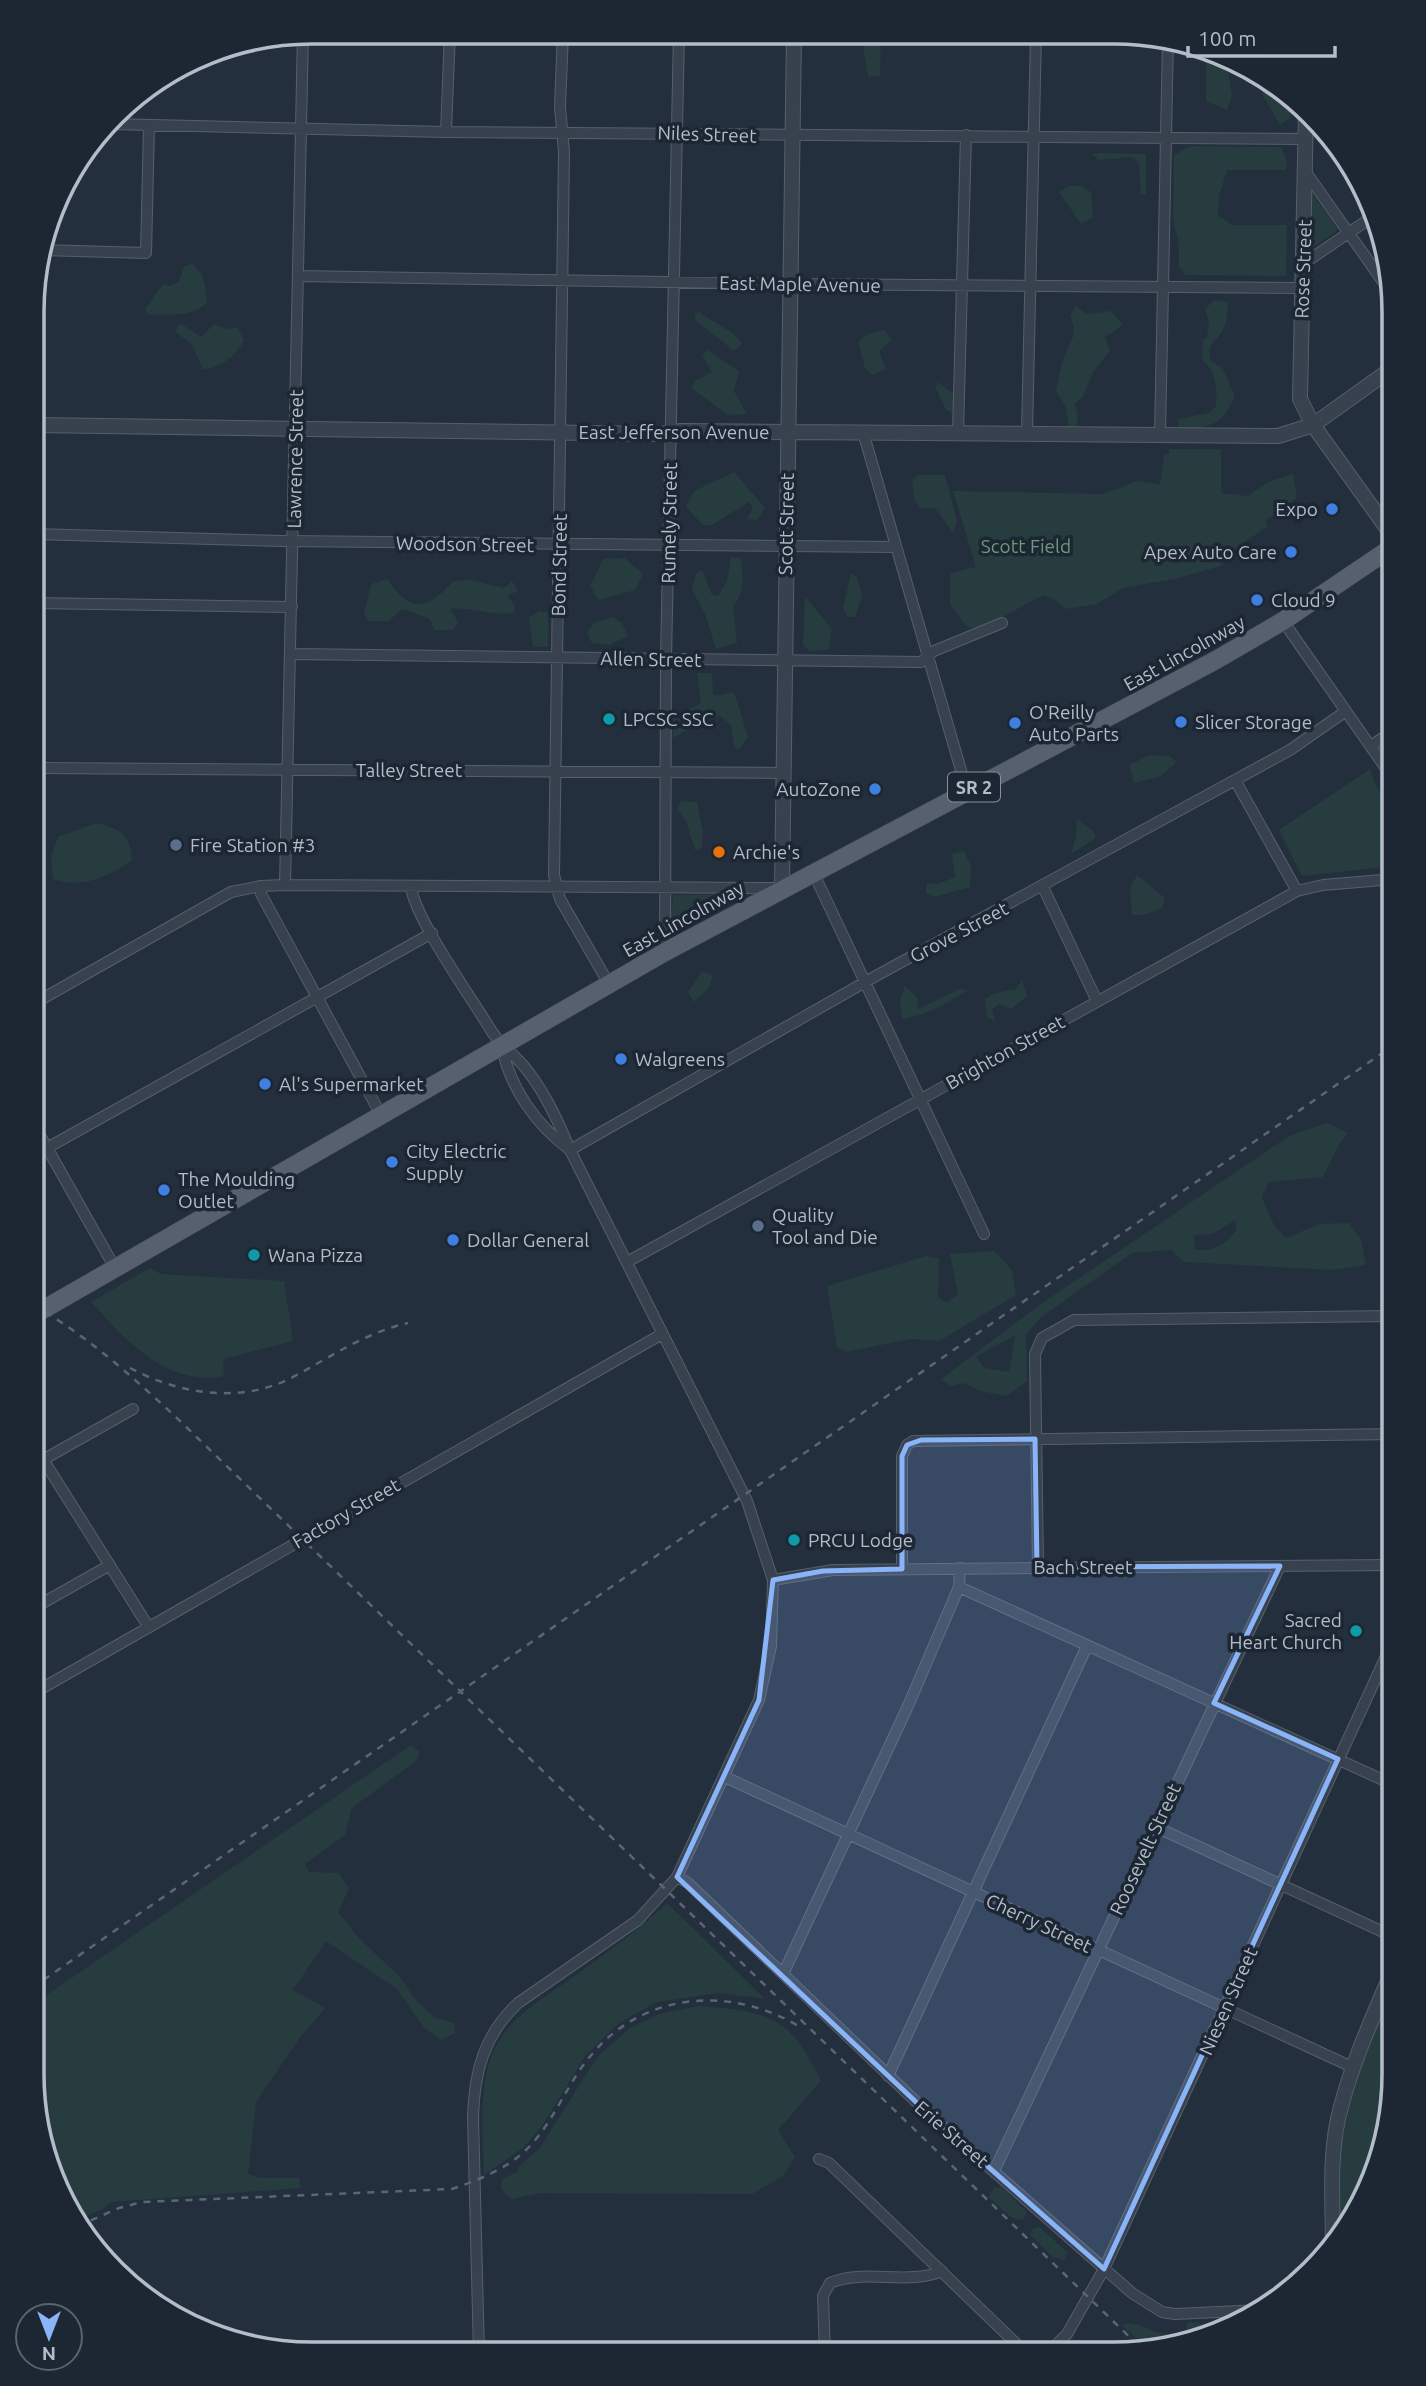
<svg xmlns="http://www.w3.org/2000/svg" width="1426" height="2386" font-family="Ubuntu,sans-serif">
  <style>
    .green { fill: #263c3f; fill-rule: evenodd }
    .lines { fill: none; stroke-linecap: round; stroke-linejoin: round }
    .minor-casing { stroke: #565f6c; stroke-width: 12 }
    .tertiary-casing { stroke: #565f6c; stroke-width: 16 }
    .primary-casing { stroke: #414a57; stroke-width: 19 }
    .minor { stroke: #38414e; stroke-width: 10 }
    .tertiary { stroke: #38414e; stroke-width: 14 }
    .primary { stroke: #56606e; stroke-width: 18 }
    .rail { stroke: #5a6575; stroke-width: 2.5; stroke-dasharray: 7 7; stroke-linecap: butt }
    .marked { fill: #8ab4f8; fill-opacity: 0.2; stroke: #8ab4f8; stroke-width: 5; stroke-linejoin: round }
    .shop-dot { fill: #3f7fe0; stroke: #1d2633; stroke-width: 2.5 }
    .culture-dot { fill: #0f9aa8; stroke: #1d2633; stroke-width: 2.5 }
    .service-dot { fill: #5c6f8a; stroke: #1d2633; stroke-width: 2.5 }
    .food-dot { fill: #e8710a; stroke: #1d2633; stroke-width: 2.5 }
    .labels { text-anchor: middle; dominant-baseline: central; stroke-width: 7; stroke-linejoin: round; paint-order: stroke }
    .shield { fill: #1d2633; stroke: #878f9c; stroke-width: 2 }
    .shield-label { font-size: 18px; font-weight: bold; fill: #b4bcc9 }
    .street-label { font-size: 19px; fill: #b4bcc9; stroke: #1d2633 }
    .poi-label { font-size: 19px; fill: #b4bcc9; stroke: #1d2633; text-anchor: start }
    .park-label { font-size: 19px; fill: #6b9a76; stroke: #1d2633 }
    .rim { fill: none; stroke: #b4bcc9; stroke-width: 3.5 }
  </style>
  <rect width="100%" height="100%" fill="#242f3e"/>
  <path class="green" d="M 841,33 L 881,33 L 880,76 L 868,77 L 863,46 L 843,43 Z
    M 1200,47 L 1232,59 L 1227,65 L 1232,95 L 1227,110 L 1206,101 L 1206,60 Z
    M 1273,83 L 1290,95 L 1290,118 L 1280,125 L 1262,94 Z
    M 1191,146 L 1281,147 L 1287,161 L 1286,170 L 1227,170 L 1219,196 L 1218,215 L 1231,225 L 1287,225 L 1286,276 L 1186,275 L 1179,267 L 1179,245 L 1173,219 L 1174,155 Z
    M 1100,153 L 1146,154 L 1146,194 L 1141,195 L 1139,162 L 1130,157 L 1099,160 L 1092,154 Z
    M 1069,186 L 1081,186 L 1091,192 L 1093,217 L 1081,224 L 1059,192 Z
    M 1312,193 L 1338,230 L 1312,248 L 1311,246 Z
    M 192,264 C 205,272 205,287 207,301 C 195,319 168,313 148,315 L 145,309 L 163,284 L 169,286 L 179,282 L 184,266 Z
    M 1213,300 L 1228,302 L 1227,319 L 1222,332 L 1209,348 L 1211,361 L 1223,369 L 1235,397 C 1221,426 1211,427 1180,430 L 1177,419 L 1209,413 L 1216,406 C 1217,386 1217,373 1202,360 L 1203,340 L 1207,337 L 1209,322 L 1205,310 Z
    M 1076,306 L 1087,314 L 1111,311 L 1123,325 L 1105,337 L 1110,351 L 1093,372 L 1083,396 L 1075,404 L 1078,415 L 1076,428 L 1069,428 L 1065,405 L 1056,391 C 1058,380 1060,368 1064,358 C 1070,340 1079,336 1070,316 Z
    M 700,312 C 714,324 733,329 742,344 L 734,351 L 695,320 L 695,313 Z
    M 180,323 L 201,337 L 214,324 L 227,329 L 237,327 L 244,340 C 238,354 219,370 203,369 L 192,345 L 175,331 Z
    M 885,330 L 891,340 L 879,351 L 886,369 L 872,375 L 865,368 L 858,342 L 868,334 Z
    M 707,350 L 739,371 L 734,391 L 747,414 L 728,415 L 691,388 L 695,381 L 712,372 L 702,355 Z
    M 938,382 L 955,395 L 954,414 L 946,410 L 935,387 Z
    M 1169,449 L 1221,449 L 1221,493 L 1248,496 L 1268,482 L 1293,474 L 1297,498 L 1265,521 L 1268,526 L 1233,550 L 1221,566 L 1174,579 L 1123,588 L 1097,604 L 1066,609 L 1052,598 L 1043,595 L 979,630 L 967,627 L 950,604 L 950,573 L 976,567 L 953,491 L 1104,494 L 1137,481 L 1160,485 L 1164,455 L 1169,454 Z
    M 734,472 L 765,508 L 757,520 L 747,519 L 753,508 L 749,502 L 712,525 L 703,525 L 686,507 L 694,491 Z
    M 918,475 L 945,475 L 957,521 L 953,533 L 935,508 L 920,508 L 914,499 L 912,479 Z
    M 731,557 L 741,558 C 743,577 745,592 733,607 L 737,643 L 716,649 L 705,614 L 692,590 L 696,574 L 702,570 L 712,595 L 718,596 L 727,581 Z
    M 625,558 L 643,574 L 635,590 L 599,600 L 590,586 L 603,559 Z
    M 851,573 L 857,577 L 862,597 L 855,617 L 847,617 L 843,608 Z
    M 387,579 C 413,615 425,610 454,581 L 470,580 L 504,588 L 512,581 L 518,591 L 507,596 L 515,605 L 514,612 C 498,618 470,606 450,609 L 458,622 L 453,630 L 434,630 L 430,619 L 402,609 L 389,621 L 368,621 L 364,613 L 371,584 Z
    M 805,596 L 832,629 L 829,649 L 811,651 L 803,646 Z
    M 539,611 L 548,612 L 548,647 L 533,647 L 529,618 Z
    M 613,617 L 622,623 L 628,636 L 609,645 L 592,643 L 587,633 L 595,622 Z
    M 697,673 L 712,673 L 713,696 L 734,692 L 748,737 L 739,750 L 734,746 L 731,725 L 720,716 L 705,719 L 673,738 L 673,718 L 701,703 Z
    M 1150,755 L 1170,756 L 1177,762 L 1161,776 L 1134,783 L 1129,765 Z
    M 1370,769 L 1376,786 L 1394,813 L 1394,866 L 1302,876 L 1279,830 Z
    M 681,801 L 697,802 L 703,832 L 702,848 L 695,850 L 686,821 L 677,809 Z
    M 1077,819 L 1093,831 L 1096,838 L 1071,854 L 1076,836 Z
    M 96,823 C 119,827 132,837 132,860 C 109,877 81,889 53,879 L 51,857 L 58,837 Z
    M 964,851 L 971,866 L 970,887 L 934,897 L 926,893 L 927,883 L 938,884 L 955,877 L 952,854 Z
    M 1137,875 L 1165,898 L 1162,908 L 1144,915 L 1132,915 L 1130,888 Z
    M 673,895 L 723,895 L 726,900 L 673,928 L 670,925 Z
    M 702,972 L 713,975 L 709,988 L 694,1002 L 688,992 Z
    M 1022,980 L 1027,996 L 1011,1009 L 999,1004 L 992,1009 L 995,1021 L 987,1017 L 985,999 L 995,993 L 1016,989 Z
    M 905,986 L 917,998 L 918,1009 L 960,989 L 968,990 C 947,1004 926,1015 902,1019 L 900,1000 Z
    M 1327,1123 L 1348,1133 L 1338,1146 L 1323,1177 L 1269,1182 L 1262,1197 L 1274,1225 L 1286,1238 L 1319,1224 L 1349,1223 L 1361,1239 L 1366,1265 L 1332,1270 L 1184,1262 L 1171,1250 L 1132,1253 L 1040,1318 L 1026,1335 L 1027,1381 L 1007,1396 L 980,1391 L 963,1383 L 950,1386 L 941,1379 L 1038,1306 L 1289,1136 ZM 1235,1220 L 1236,1231 C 1223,1246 1215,1251 1195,1250 L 1194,1235 L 1213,1234 ZM 1015,1335 L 1009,1372 L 984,1368 L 976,1357 Z
    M 994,1251 L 1012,1270 L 1016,1295 L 939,1341 L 911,1339 L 846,1352 L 837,1347 L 827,1286 L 926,1256 L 939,1258 L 938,1297 L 947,1303 L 958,1294 L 950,1254 Z
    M 150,1268 L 161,1274 L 284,1281 L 293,1341 L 223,1359 L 224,1375 L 222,1377 C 164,1384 128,1342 91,1302 Z
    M 411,1745 L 420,1752 L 416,1761 L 352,1808 L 345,1835 L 305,1864 L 309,1872 L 339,1873 L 349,1889 L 338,1912 L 359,1938 L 400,1977 L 415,1999 L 435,2018 L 454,2023 L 455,2033 L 441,2040 L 424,2028 L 397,1989 L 326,1941 L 293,1990 L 325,2008 L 299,2039 L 256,2102 L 248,2174 L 260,2178 L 299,2178 L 301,2188 L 111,2202 L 103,2209 L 76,2221 L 53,2181 L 32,2075 L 32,2005 Z
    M 667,1903 L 765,1999 L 719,1993 L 656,2002 L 618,2024 L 586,2055 L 542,2126 L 524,2147 L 484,2175 C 483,2136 478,2094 491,2057 C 506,2017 546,1997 579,1973 C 609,1951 640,1929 667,1903 Z
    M 1394,1988 L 1394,2093 L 1380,2165 L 1353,2215 L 1340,2219 L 1341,2146 L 1357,2071 Z
    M 698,2006 C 768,2011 789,2015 821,2081 L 778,2130 L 795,2157 L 783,2176 L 752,2194 L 541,2193 L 511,2199 L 501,2189 L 502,2179 L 519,2171 L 517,2168 L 539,2149 L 598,2056 L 629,2029 L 659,2014 Z
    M 1001,2187 L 1027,2212 L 1023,2220 L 1012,2218 L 988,2197 L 994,2188 Z
    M 1040,2227 L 1068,2253 L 1064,2260 L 1053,2257 L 1030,2234 L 1033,2228 Z
    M 1188,2322 L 1199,2323 L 1207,2336 L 1148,2348 L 1122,2326 L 1126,2323 C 1147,2324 1162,2338 1183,2338 Z"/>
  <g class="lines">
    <g class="minor-casing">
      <path id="minor" d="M 563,32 L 560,107 L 564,152 L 554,875 L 560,899 L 609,984
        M 109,124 L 446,132 L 1306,139
        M 446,132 L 450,32
        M 1305,171 L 1391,293
        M 41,250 L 146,253 L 149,126
        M 1303,264 L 1375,215
        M 298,276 L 790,284 L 1302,288
        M 863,432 L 967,791
        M 958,432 L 966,135
        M 1027,433 L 1036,34
        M 1160,435 L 1168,38
        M 34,534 L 283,541 L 896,547
        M 33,603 L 292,607
        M 1283,621 L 1394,780
        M 292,654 L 921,662 L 934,651 L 1002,623
        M 1371,746 L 1394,730
        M 33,768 L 784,773
        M 1235,780 L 1297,891
        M 813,872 L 984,1234
        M 285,885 L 303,33
        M 261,886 L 261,894 L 381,1115
        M 411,887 C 415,919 473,1000 492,1032 C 501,1045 511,1052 522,1064 C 543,1088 558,1120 570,1150 L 747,1501 L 773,1580 L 771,1646 L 759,1700 L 677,1877 L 638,1920 L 518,2003 C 484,2035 474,2072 473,2118 L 479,2353
        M 1043,887 L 1097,1001
        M 665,952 L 666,659 L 679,33
        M 33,1004 L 231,892 L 261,886 L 285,885 L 780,888
        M 502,1047 C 510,1088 536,1125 570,1150
        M 33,1123 L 115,1268
        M 47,1148 L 432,933
        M 570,1150 L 874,977 L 1290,750 L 1346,711
        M 627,1262 L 1297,891 L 1323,885 L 1394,879
        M 32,1442 L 148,1626
        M 32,1466 L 133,1409
        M 1038,1567 L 1035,1354 L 1042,1338 L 1074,1320 L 1394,1316
        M 902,1569 L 902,1456 L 907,1445 L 913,1441 L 1394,1434
        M 773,1580 L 833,1570 L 1394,1565
        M 959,1587 L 1394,1785
        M 32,1609 L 110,1565
        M 32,1694 L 662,1334
        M 725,1777 L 1352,2067
        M 1156,1827 L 1394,1937
        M 677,1877 L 688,1883 L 934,2119 L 1132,2293 L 1162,2312 L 1175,2314 L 1262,2310
        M 784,1972 L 908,1706 L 959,1587 L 960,1568
        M 888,2076 L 1087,1646
        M 819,2159 L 829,2163 L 1027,2354
        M 994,2171 L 1280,1566
        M 825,2354 L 823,2296 L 830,2283 C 864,2268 907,2286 942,2271
        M 1047,2354 L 1067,2334 L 1104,2269 L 1394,1639"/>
    </g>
    <g class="tertiary-casing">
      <path id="tertiary" d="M 1306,110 L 1300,399 L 1313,425 L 1394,538
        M 34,425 L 661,434 L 681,431 L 1278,436 L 1313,425 L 1394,367
        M 782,888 L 794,33
        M 1333,2249 C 1333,2206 1329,2161 1338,2119 C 1350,2066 1373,2017 1394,1967"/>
    </g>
    <g class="primary-casing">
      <path id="primary" d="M 32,1316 L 665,952 L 1216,660 L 1283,621 L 1394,546"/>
    </g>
    <use href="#minor" class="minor"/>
    <use href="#tertiary" class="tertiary"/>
    <use href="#primary" class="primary"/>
    <path class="rail" d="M 33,1305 C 88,1336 135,1379 180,1421 L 1142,2349
      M 130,1368 C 179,1394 240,1404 291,1378 C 331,1357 364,1333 408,1323
      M 32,1988 L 1394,1045
      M 78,2226 L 119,2208 L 142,2202 L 452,2189 C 481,2179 509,2168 530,2146 C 556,2118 568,2081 593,2053 C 646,1991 733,1986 800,2027"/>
  </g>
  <path class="marked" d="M 1035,1439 L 1037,1567 L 1280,1566 L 1214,1703 L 1338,1759 L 1104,2269 L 934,2119 L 677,1877 L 759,1700 L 773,1580 L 823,1571 L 902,1569 L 902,1456 L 907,1445 L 921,1440 Z"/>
  <g class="shop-dot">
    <circle cx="1332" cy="509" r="7"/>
    <circle cx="1291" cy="552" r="7"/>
    <circle cx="1257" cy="600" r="7"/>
    <circle cx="1181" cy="722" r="7"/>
    <circle cx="1015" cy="723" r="7"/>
    <circle cx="875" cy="789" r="7"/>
    <circle cx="621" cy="1059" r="7"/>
    <circle cx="265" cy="1084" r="7"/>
    <circle cx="392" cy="1162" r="7"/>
    <circle cx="164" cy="1190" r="7"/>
    <circle cx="453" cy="1240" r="7"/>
  </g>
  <g class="culture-dot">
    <circle cx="609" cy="719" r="7"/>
    <circle cx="254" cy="1255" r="7"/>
    <circle cx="794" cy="1540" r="7"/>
    <circle cx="1356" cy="1631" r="7"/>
  </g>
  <g class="service-dot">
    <circle cx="176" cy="845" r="7"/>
    <circle cx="758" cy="1226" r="7"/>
  </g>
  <circle class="food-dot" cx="719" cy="852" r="7"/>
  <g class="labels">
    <rect class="shield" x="948" y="772.5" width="52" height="29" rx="5"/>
    <g class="shield-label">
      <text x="974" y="787">SR 2</text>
    </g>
    <g class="street-label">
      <text transform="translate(707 134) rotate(2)">Niles Street</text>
      <text transform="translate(1303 269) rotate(-88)">Rose Street</text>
      <text transform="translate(800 284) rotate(1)">East Maple Avenue</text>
      <text x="674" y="432">East Jefferson Avenue</text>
      <text transform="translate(295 459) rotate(-89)">Lawrence Street</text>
      <text transform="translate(669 523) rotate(-89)">Rumely Street</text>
      <text transform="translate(786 524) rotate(-89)">Scott Street</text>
      <text transform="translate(465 544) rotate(1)">Woodson Street</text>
      <text transform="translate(559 565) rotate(-89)">Bond Street</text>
      <text transform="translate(1184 653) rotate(-29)">East Lincolnway</text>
      <text transform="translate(651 659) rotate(1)">Allen Street</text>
      <text x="409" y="770">Talley Street</text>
      <text transform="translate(683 919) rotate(-29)">East Lincolnway</text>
      <text transform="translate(959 932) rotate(-28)">Grove Street</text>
      <text transform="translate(1005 1052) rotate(-29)">Brighton Street</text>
      <text transform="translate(346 1513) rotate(-30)">Factory Street</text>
      <text x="1083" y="1567">Bach Street</text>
      <text transform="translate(1145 1849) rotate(-65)">Roosevelt Street</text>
      <text transform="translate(1039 1923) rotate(25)">Cherry Street</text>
      <text transform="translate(1228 2001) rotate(-66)">Niesen Street</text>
      <text transform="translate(952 2134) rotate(41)">Erie Street</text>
    </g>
    <g class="poi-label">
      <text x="1318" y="509" text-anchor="end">Expo</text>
      <text x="1277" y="552" text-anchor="end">Apex Auto Care</text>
      <text x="1271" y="600">Cloud 9</text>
      <text x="1029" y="712">O'Reilly<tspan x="1029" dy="22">Auto Parts</tspan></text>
      <text x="623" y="719">LPCSC SSC</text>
      <text x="1195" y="722">Slicer Storage</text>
      <text x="861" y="789" text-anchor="end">AutoZone</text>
      <text x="190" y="845">Fire Station #3</text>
      <text x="733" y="852">Archie's</text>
      <text x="635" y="1059">Walgreens</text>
      <text x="279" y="1084">Al's Supermarket</text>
      <text x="406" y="1151">City Electric<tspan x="406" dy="22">Supply</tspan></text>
      <text x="178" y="1179">The Moulding<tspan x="178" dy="22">Outlet</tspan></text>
      <text x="772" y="1215">Quality<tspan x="772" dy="22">Tool and Die</tspan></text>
      <text x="467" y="1240">Dollar General</text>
      <text x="268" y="1255">Wana Pizza</text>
      <text x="808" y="1540">PRCU Lodge</text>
      <text x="1342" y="1620" text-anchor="end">Sacred<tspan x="1342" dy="22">Heart Church</tspan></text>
    </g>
    <g class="park-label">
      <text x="1026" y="546">Scott Field</text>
    </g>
  </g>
  <path d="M0 0H1426V2386H0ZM312 44H1114A268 268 0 0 1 1382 312V2074A268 268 0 0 1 1114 2342H312A268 268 0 0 1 44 2074V312A268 268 0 0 1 312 44Z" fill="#1d2633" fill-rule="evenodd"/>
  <path class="rim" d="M312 44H1114A268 268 0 0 1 1382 312V2074A268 268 0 0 1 1114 2342H312A268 268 0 0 1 44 2074V312A268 268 0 0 1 312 44Z"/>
  <g transform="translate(49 2337) rotate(180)"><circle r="33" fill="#1d2633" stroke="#59626f" stroke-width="2"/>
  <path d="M0-5L12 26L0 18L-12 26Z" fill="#8ab4f8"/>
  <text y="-10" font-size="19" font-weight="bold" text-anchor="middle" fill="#b4bcc9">N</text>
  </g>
  <path d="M1188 46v10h147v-10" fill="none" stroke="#b4bcc9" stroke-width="3.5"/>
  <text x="1198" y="46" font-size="21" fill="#b4bcc9" stroke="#1d2633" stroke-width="5" paint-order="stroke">100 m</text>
</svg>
